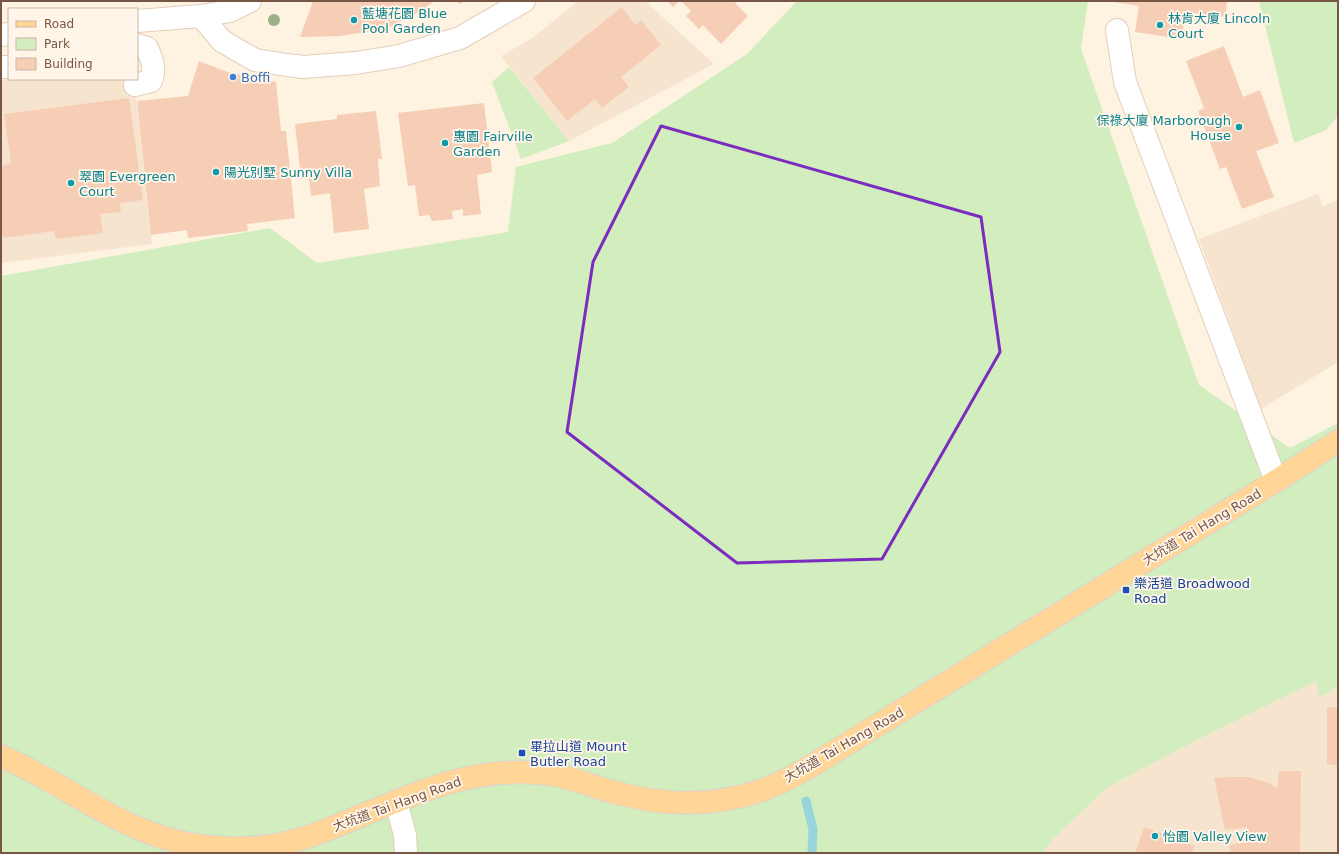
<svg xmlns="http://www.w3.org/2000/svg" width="1339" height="854" font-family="'DejaVu Sans','Noto Sans TC',sans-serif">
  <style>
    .residential { fill: #f7e4cf }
    .green { fill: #d2edbe }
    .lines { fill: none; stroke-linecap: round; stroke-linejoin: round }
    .stream { stroke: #99d3dc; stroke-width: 9 }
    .building { fill: #f6ceb6 }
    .minor-casing { stroke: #e3cebc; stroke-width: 24 }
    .major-casing { stroke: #dcd3cf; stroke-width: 24 }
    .minor { stroke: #fff; stroke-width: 22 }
    .major { stroke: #ffd697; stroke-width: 22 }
    .tree { fill: #9daf85 }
    .marked { fill: none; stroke: #7b2cbf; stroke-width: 3; stroke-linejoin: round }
    .culture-dot { fill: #0f9aa8; stroke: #fff6e9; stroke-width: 1.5 }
    .shop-dot { fill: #3f7fe0; stroke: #fff6e9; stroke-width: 1.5 }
    .transit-dot { fill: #1a4fb4; stroke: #fff6e9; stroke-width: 1.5 }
    .labels { text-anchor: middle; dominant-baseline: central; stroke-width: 3.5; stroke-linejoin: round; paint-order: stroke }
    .culture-label { font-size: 13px; fill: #0d838f; stroke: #fff6e9; text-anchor: start }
    .shop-label { font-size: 13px; fill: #366cbe; stroke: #fff6e9; text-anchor: start }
    .street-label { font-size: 13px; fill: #785645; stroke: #fff6e9 }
    .transit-label { font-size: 13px; fill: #164399; stroke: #fff6e9; text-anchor: start }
  </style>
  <rect width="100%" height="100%" fill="#fef2e1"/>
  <path class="residential" d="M 578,1 L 645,1 L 714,64 L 569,141 L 501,56 L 532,38 Z
    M 14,79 L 134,79 L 152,244 L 1,263 L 1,80 Z
    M 1318,194 L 1323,206 L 1338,200 L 1338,362 L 1261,409 L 1199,239 Z
    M 1317,680 L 1333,690 L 1338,687 L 1338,853 L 1045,853 L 1045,849 L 1056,836 L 1108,787 L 1201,738 Z"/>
  <path class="green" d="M 797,1 L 1088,1 L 1081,49 L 1199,385 L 1290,448 L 1338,423 L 1338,687 L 1319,697 L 1316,681 L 1201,738 L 1108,787 L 1056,836 L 1045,849 L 1045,853 L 1,853 L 1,276 L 270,228 L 317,263 L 508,232 L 516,167 L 612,143 L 747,54 Z
    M 1259,1 L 1338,1 L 1338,116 L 1326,130 L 1294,143 Z
    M 509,67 L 569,141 L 521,159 L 492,82 Z"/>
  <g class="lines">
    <path class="stream" d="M 806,801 L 813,829 L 812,853"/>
  </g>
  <path class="building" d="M 313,1 L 431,1 L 432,3 L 419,12 L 386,29 L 340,36 L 300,37 Z
    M 458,1 L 467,1 L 458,4 Z
    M 667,1 L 679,1 L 673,7 Z
    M 681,1 L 737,1 L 735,3 L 748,16 L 721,44 L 703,25 L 699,29 L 686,16 L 691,11 Z
    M 1108,1 L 1227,1 L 1225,17 L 1185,12 L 1182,39 L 1135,32 L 1139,6 Z
    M 622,7 L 635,25 L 641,20 L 661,45 L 621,77 L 629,87 L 602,108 L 595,99 L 567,121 L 533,78 Z
    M 1224,46 L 1243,97 L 1260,90 L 1279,143 L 1256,151 L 1274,197 L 1242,209 L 1226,167 L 1220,169 L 1198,111 L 1204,108 L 1186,61 Z
    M 199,61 L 230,73 L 276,82 L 281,131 L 286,131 L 295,218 L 247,224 L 248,231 L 188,238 L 187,230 L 151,235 L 137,101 L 188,96 Z
    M 129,98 L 143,200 L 120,203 L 121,212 L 100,214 L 103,233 L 56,239 L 54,231 L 3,238 L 1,225 L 1,166 L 11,164 L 4,114 Z
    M 484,103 L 492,172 L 477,175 L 481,214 L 463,216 L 463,209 L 452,211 L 453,219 L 432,221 L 429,215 L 419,216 L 415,185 L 408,186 L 398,113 Z
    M 376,111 L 382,159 L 378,159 L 380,186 L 364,189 L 369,229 L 334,233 L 330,193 L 311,196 L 309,178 L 301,179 L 295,124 L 337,119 L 337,115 Z
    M 1327,707 L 1338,707 L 1338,766 L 1327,764 Z
    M 1279,771 L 1301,771 L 1300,853 L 1231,853 L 1229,845 L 1250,842 L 1247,827 L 1225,830 L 1214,778 L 1229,777 L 1248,777 L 1269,783 L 1277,789 Z
    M 1144,827 L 1195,846 L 1192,853 L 1135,853 Z"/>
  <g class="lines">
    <g class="minor-casing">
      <path id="minor" d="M 201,16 L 222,41 L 255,60 L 287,65 L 303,67 L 356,63 L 399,56 L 460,38 L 524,1
        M 137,21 L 201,16 L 230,11 L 250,1
        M 1117,30 L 1125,82 L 1276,481
        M 1,35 L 9,34
        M 1,67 L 9,67
        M 135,85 L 151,81 C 156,69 152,59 147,48 L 137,45
        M 396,802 L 405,835 L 406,853"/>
    </g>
    <g class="major-casing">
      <path id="major" d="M 1,756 C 69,785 127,838 203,846 C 235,850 266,849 297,840 C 312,836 327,830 341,824 C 389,805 439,780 491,774 C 517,771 543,772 568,778 C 583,782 598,788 613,792 C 663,806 716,807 765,789 C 781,783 796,775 811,766 L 1276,481 L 1338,441"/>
    </g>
    <use href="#minor" class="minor"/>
    <use href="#major" class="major"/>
  </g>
  <circle class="tree" cx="274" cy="20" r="6"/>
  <path class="marked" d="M 661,126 L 981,217 L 1000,352 L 882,559 L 737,563 L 567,432 L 593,262 Z"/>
  <g class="culture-dot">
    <circle cx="354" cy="20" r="4"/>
    <circle cx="1160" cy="25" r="4"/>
    <circle cx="1239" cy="127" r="4"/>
    <circle cx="445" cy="143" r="4"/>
    <circle cx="216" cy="172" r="4"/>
    <circle cx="71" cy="183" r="4"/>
    <circle cx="1155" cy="836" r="4"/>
  </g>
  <circle class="shop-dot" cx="233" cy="77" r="4"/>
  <g class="transit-dot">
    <rect x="1122" y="586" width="8" height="8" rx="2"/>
    <rect x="518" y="749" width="8" height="8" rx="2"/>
  </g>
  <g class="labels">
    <g class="culture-label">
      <text x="362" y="13">藍塘花園 Blue<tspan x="362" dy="15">Pool Garden</tspan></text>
      <text x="1168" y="18">林肯大廈 Lincoln<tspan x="1168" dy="15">Court</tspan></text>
      <text x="1231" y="120" text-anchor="end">保祿大廈 Marborough<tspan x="1231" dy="15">House</tspan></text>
      <text x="453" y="136">惠園 Fairville<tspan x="453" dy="15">Garden</tspan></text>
      <text x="224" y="172">陽光別墅 Sunny Villa</text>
      <text x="79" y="176">翠園 Evergreen<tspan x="79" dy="15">Court</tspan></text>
      <text x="1163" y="836">怡園 Valley View</text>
    </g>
    <g class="shop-label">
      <text x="241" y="77">Boffi</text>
    </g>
    <g class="street-label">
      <text transform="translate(1202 527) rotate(-31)">大坑道 Tai Hang Road</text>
      <text transform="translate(844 745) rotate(-30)">大坑道 Tai Hang Road</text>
      <text transform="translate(397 804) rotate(-20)">大坑道 Tai Hang Road</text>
    </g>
    <g class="transit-label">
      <text x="1134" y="583">樂活道 Broadwood<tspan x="1134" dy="15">Road</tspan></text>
      <text x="530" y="746">畢拉山道 Mount<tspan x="530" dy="15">Butler Road</tspan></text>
    </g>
  </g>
  <rect width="1339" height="854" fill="none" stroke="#785645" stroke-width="4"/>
  <rect x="8" y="8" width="130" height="72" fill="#fff6e9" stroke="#c9b6a7"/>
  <rect x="16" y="21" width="20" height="6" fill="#ffd697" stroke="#c9b6a7"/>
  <text x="44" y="28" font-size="12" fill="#785645">Road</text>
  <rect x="16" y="38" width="20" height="12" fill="#d2edbe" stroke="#c9b6a7"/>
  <text x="44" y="48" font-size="12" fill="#785645">Park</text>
  <rect x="16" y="58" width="20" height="12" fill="#f6ceb6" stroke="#c9b6a7"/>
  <text x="44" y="68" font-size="12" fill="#785645">Building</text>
</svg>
